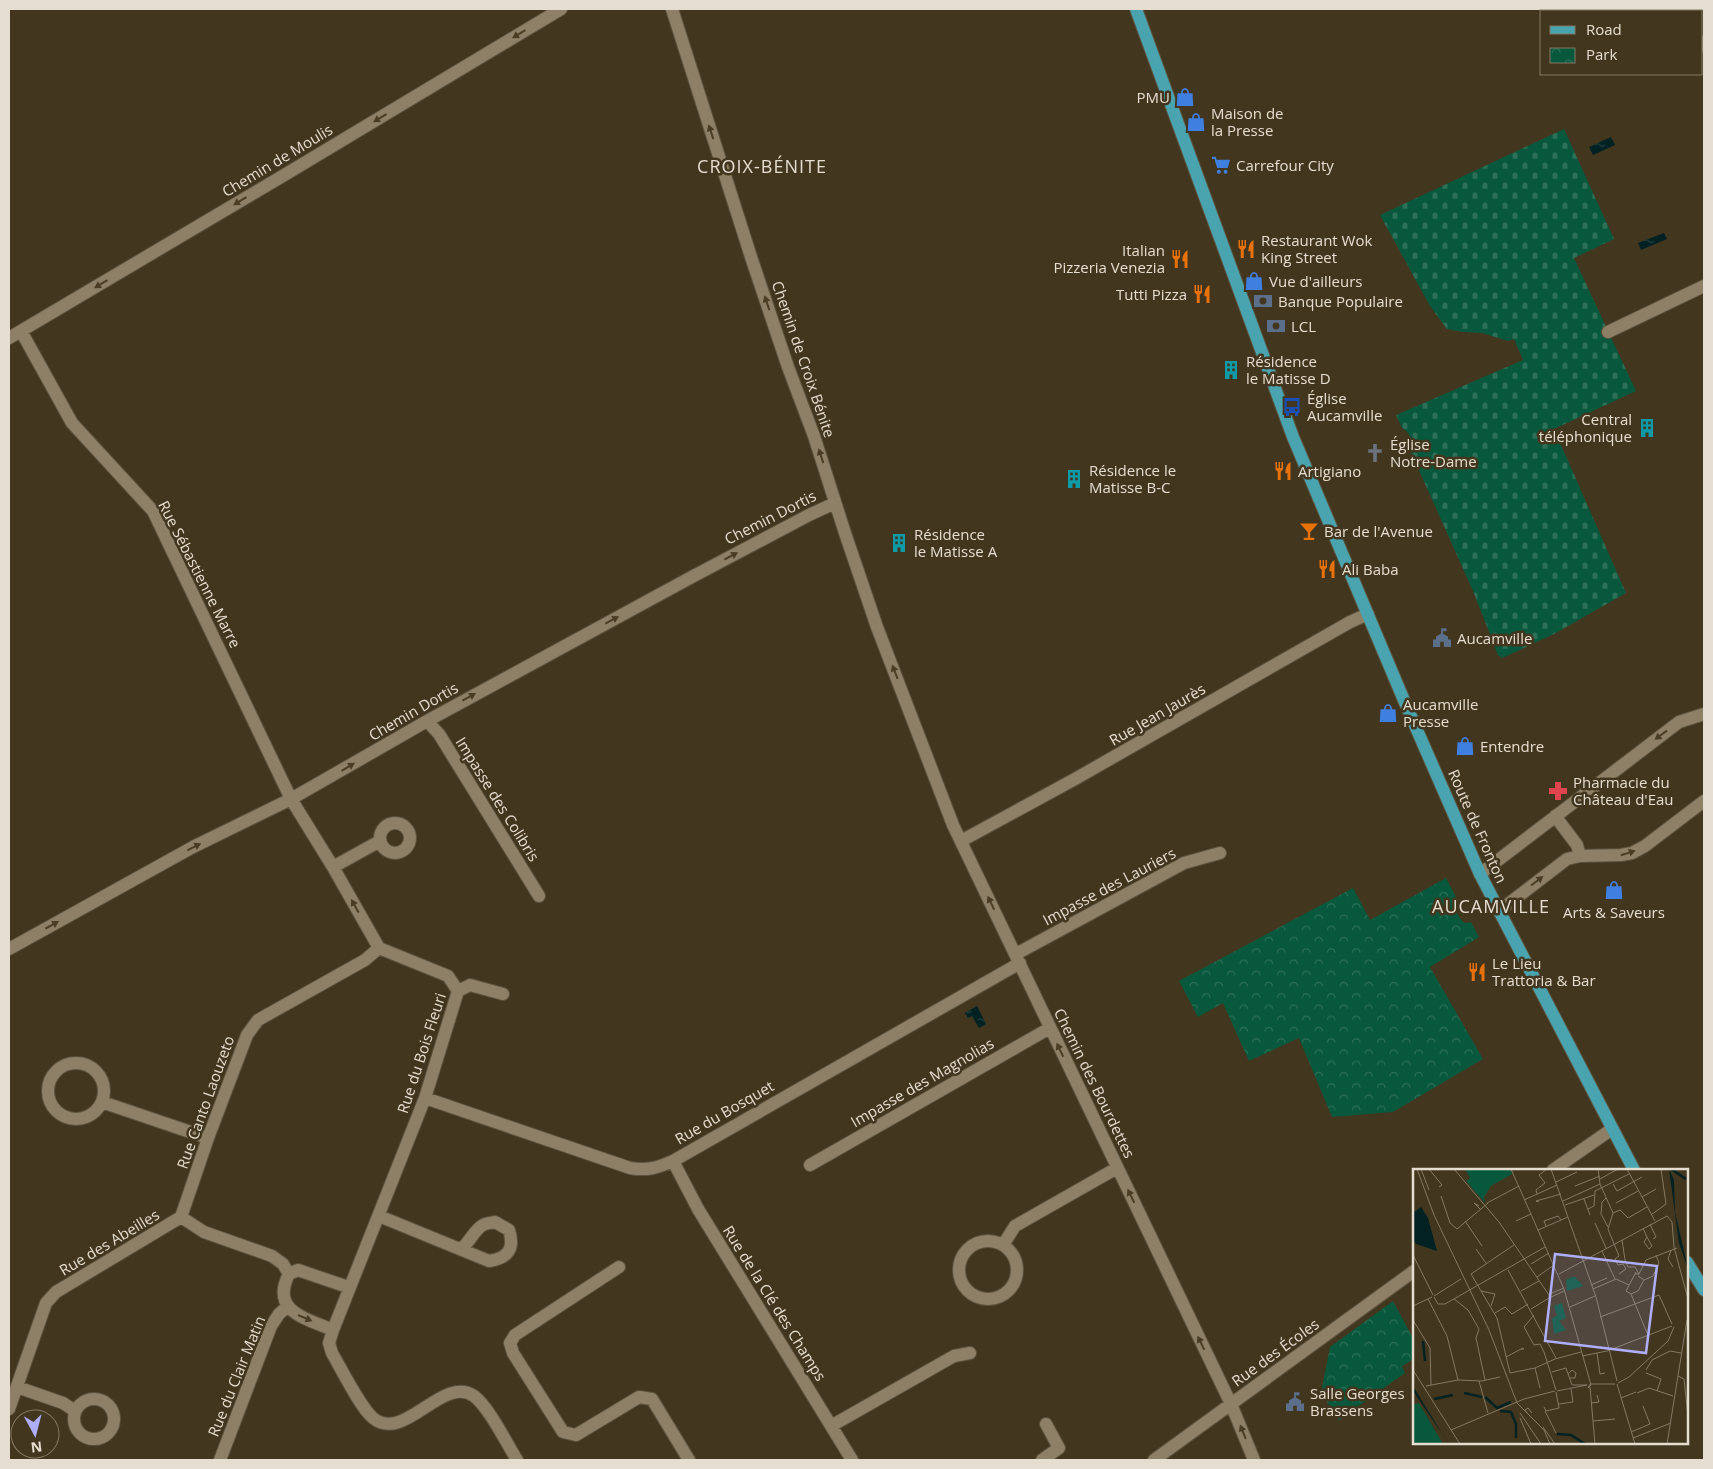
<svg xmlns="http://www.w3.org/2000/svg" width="1713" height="1469" font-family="'Open Sans',sans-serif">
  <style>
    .cemetery { fill: url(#cemetery-stones) }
    .park { fill: url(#park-crowns) }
    .water { fill: url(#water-ripples) }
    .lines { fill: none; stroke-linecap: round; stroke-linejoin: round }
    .minor-casing { stroke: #5d533e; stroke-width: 14 }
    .major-casing { stroke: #5d533e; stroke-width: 14 }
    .minor { stroke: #8d8066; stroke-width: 12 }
    .major { stroke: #49a4af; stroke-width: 12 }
    .oneway { fill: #4a3d25 }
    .labels { text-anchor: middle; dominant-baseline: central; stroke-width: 5; stroke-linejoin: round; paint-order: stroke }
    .poi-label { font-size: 15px; fill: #e5ddcf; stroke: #42361e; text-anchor: start }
    .street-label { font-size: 15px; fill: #e5ddcf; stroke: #42361e }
    .quarter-label { font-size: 18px; letter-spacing: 1px; fill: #e5ddcf; stroke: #42361e }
    .inset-river { fill: none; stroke: #012123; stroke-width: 2.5 }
    .inset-road { fill: none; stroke: #837965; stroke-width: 1 }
    .view { fill: #afaefa; fill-opacity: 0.15; stroke: #afaefa; stroke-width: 2.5 }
    .inset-edge { fill: none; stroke: #e5ddcf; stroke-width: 2.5 }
  </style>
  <defs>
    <pattern id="cemetery-stones" width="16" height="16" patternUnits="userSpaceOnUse" patternTransform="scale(1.25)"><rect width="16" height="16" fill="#08583d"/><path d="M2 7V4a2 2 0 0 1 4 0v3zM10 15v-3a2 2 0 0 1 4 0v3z" fill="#2c7058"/></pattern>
    <pattern id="park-crowns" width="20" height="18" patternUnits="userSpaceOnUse" patternTransform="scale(1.25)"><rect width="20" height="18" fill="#08583d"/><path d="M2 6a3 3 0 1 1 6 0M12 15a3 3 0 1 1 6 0" fill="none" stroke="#2c7058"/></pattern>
    <pattern id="water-ripples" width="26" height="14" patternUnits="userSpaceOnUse" patternTransform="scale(1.25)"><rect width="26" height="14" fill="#012123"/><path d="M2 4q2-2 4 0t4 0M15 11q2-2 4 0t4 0" fill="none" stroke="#264142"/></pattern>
  </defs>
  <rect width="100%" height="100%" fill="#42361e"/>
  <path class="cemetery" d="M 1564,129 L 1614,239 L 1574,258 L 1636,391 L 1554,429 L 1626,593 L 1554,634 L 1502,658 L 1498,655 L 1473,591 L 1409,448 C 1413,440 1409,431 1402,428 L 1396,415 L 1523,360 L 1514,339 L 1508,341 L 1482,333 L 1463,332 L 1447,329 L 1430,306 L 1380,215 Z"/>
  <path class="park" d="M 1446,878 L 1456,897 L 1453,903 C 1455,910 1459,919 1465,923 L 1471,922 L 1479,937 L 1430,967 L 1483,1059 L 1393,1112 L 1332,1117 L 1299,1038 L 1249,1061 L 1223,1003 L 1198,1017 L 1179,981 L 1353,888 L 1370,920 Z
    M 1393,1301 L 1414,1340 L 1414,1359 L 1402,1366 L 1405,1373 L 1339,1420 L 1321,1393 L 1330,1347 Z"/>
  <path class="water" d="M 1611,137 L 1615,145 L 1593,155 L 1589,147 Z
    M 1664,233 L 1667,239 L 1641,250 L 1638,243 Z
    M 977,1006 L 986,1024 L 979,1028 L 972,1016 L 968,1018 L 965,1013 Z"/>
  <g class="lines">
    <g class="minor-casing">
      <path id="minor" d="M 672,9 L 752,260 L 788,367 L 814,436 L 845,533 L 877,627 L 953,825 L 1231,1404 L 1254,1460
        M 1680,9 L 1681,11
        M 1702,42 L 1704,46
        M 21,331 L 72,423 L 153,511 L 291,799 L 333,867 L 379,948 L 448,976 L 458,991 L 425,1098 L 333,1330 L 329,1343 L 332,1353 C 342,1370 360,1407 373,1418 C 404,1444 443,1374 474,1396 C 489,1407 507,1444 517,1460
        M 1608,332 L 1704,286
        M 9,338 L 286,174 L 561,9
        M 427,721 L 439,734 L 539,896
        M 1555,816 L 1577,845 L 1580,856
        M380 838a15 15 0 1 1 30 0a15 15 0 1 1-30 0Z
        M 961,841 L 1075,779 L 1350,622 L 1368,614
        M 333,867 L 380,841
        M 1480,874 L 1679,722 L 1704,714
        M 1499,911 L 1567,859 L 1580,856 L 1621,855 L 1632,853 L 1645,846 L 1704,801
        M 9,949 L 193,847 L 291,799 L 427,721 L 688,579 L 809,515 L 835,503
        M 1016,954 L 1184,863 L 1220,853
        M 458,991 L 470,985 L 503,994
        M48 1091a28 28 0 1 1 56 0a28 28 0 1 1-56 0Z
        M 425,1098 L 630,1168 C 647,1171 657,1168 673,1161 L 1020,963
        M 102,1102 L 208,1138
        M 673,1161 L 698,1209 L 852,1460
        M 810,1165 L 1050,1028
        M 1553,1170 L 1612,1129
        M 379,1216 L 489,1261 C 508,1258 515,1249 509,1230 L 495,1222 C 492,1223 486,1223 483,1225 C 474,1230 470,1242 461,1249
        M 181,1217 L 208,1138 L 247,1035 L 258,1020 L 365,960 L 379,948
        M959 1270a29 29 0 1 1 58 0a29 29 0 1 1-58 0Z
        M 1003,1245 L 1015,1226 L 1117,1168
        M 619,1267 L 515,1335 L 510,1343 L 513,1353 L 563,1432 L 576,1435 L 639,1397 L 652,1399 L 689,1460
        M 333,1330 C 305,1318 270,1311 289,1274 L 298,1270 L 348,1287
        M 17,1387 L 63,1403 L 75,1411
        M74 1419a20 20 0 1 1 40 0a20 20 0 1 1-40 0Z
        M 9,1409 L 46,1303 L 56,1292 L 181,1217 L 204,1232 L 272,1256 L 283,1264 L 289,1274
        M 831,1426 L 954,1356 L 970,1353
        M 220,1460 L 271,1326 L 279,1314 L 287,1307
        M 1042,1460 L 1059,1448 L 1046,1424
        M 1154,1460 L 1414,1271"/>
    </g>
    <g class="major-casing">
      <path id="major" d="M 1136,9 L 1293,437 L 1403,698 L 1480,874 L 1634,1170
        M 1687,1262 L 1704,1290"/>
    </g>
    <use href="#minor" class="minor"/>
    <use href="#major" class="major"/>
  </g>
  <defs><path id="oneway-solid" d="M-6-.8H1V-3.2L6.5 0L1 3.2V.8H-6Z" transform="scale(1.25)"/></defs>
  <g class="oneway">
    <use href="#oneway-solid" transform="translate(519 34) rotate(149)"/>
    <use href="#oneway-solid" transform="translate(380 118) rotate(149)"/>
    <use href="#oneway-solid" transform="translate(711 132) rotate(-108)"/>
    <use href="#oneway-solid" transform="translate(240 201) rotate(149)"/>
    <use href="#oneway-solid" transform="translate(101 284) rotate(149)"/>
    <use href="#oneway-solid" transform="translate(767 303) rotate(-109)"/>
    <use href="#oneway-solid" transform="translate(821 456) rotate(-108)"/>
    <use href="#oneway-solid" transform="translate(731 556) rotate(-28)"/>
    <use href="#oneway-solid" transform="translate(612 620) rotate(-28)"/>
    <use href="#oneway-solid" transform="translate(895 672) rotate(-111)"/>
    <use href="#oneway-solid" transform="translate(469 697) rotate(-29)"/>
    <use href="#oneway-solid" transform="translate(1661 735) rotate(144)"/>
    <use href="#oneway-solid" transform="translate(348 767) rotate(-31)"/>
    <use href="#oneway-solid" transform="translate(194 847) rotate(-27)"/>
    <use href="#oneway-solid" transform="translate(1628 853) rotate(-18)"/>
    <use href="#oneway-solid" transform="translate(1537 881) rotate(-37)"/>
    <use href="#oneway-solid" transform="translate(991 903) rotate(-116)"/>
    <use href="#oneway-solid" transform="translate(355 906) rotate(-119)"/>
    <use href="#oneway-solid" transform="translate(52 925) rotate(-29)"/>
    <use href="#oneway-solid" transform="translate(1060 1050) rotate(-116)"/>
    <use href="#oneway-solid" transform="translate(1131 1196) rotate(-116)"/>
    <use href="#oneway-solid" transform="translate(305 1318) rotate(23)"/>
    <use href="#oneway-solid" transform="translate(1201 1343) rotate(-116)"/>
    <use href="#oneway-solid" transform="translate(1243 1432) rotate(-112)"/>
  </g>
  <defs>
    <g id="shop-bare" transform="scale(1.5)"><path d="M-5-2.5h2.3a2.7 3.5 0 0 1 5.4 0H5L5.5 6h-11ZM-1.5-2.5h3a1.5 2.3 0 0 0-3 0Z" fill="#3f7fe0" stroke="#42361e" stroke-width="2.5" paint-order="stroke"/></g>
    <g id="supermarket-bare" transform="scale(1.5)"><path d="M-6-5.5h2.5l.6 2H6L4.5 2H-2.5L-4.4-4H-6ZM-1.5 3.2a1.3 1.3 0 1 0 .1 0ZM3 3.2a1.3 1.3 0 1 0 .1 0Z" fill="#3f7fe0" stroke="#42361e" stroke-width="2.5" paint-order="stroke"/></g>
    <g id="restaurant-bare" transform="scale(1.5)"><path d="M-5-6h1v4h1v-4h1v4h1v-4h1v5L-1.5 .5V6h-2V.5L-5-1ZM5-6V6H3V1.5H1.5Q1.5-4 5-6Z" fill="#e8710a" stroke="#42361e" stroke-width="2.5" paint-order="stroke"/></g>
    <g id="bank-bare" transform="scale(1.5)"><path d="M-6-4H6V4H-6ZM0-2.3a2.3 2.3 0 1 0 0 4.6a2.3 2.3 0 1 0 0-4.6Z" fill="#5c6f8a" stroke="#42361e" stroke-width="2.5" paint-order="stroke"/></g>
    <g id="building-bare" transform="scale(1.5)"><path d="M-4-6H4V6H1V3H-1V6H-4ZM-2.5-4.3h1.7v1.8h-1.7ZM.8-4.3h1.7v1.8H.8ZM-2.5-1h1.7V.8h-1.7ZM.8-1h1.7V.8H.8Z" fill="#0f9aa8" stroke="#42361e" stroke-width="2.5" paint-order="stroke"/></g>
    <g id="bus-bare" transform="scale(1.5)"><path d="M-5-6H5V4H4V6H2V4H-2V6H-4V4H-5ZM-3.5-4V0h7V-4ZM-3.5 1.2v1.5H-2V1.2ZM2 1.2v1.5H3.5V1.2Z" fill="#1a4fb4" stroke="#42361e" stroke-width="2.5" paint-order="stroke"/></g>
    <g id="church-bare" transform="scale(1.5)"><path d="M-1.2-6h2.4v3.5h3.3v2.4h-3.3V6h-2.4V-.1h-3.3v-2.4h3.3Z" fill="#6b7280" stroke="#42361e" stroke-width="2.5" paint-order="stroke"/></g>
    <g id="bar-bare" transform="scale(1.5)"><path d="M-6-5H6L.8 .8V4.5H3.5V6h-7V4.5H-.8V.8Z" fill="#e8710a" stroke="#42361e" stroke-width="2.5" paint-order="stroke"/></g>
    <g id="civic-bare" transform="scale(1.5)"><path d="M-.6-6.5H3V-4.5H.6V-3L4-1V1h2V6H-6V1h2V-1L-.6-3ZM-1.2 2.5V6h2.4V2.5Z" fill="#5c6f8a" stroke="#42361e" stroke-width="2.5" paint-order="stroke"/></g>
    <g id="pharmacy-bare" transform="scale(1.5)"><path d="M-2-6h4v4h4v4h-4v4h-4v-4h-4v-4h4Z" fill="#e0444e" stroke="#42361e" stroke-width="2.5" paint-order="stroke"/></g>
  </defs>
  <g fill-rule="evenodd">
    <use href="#shop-bare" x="1185" y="97"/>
    <use href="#shop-bare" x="1196" y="122"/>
    <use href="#supermarket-bare" x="1221" y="165"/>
    <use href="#restaurant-bare" x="1246" y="249"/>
    <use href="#restaurant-bare" x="1180" y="259"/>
    <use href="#shop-bare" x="1254" y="281"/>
    <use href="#restaurant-bare" x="1202" y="294"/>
    <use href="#bank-bare" x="1263" y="301"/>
    <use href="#bank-bare" x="1276" y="326"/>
    <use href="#building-bare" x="1231" y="370"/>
    <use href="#bus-bare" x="1292" y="407"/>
    <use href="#building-bare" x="1647" y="428"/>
    <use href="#church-bare" x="1375" y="453"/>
    <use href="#restaurant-bare" x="1283" y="471"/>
    <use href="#building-bare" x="1074" y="479"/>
    <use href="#bar-bare" x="1309" y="531"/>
    <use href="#building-bare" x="899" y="543"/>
    <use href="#restaurant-bare" x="1327" y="569"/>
    <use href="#civic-bare" x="1442" y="638"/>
    <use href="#shop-bare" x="1388" y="713"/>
    <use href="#shop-bare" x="1465" y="746"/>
    <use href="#pharmacy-bare" x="1558" y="791"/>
    <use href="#shop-bare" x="1614" y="890"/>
    <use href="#restaurant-bare" x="1477" y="972"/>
    <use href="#civic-bare" x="1295" y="1402"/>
  </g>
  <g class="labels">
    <g class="poi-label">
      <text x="1170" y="97" text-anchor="end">PMU</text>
      <text x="1211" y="113">Maison de<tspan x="1211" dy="17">la Presse</tspan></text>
      <text x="1236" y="165">Carrefour City</text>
      <text x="1261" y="240">Restaurant Wok<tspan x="1261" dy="17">King Street</tspan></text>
      <text x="1165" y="250" text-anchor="end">Italian<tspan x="1165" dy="17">Pizzeria Venezia</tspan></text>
      <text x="1269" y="281">Vue d'ailleurs</text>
      <text x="1187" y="294" text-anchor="end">Tutti Pizza</text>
      <text x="1278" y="301">Banque Populaire</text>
      <text x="1291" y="326">LCL</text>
      <text x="1246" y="361">Résidence<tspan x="1246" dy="17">le Matisse D</tspan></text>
      <text x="1307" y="398">Église<tspan x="1307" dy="17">Aucamville</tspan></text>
      <text x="1632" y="419" text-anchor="end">Central<tspan x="1632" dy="17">téléphonique</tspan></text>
      <text x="1390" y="444">Église<tspan x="1390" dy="17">Notre-Dame</tspan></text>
      <text x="1089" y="470">Résidence le<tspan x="1089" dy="17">Matisse B-C</tspan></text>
      <text x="1298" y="471">Artigiano</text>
      <text x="1324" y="531">Bar de l'Avenue</text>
      <text x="914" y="534">Résidence<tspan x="914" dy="17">le Matisse A</tspan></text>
      <text x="1342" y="569">Ali Baba</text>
      <text x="1457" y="638">Aucamville</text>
      <text x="1403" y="704">Aucamville<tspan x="1403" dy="17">Presse</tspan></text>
      <text x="1480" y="746">Entendre</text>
      <text x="1573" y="782">Pharmacie du<tspan x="1573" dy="17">Château d'Eau</tspan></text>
      <text x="1614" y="912" text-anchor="middle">Arts &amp; Saveurs</text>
      <text x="1492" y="963">Le Lieu<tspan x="1492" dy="17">Trattoria &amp; Bar</tspan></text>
      <text x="1310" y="1393">Salle Georges<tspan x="1310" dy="17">Brassens</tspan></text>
    </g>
    <g class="street-label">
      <text transform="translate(277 160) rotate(-31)">Chemin de Moulis</text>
      <text transform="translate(804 359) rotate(71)">Chemin de Croix Bénite</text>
      <text transform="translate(770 517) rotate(-27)">Chemin Dortis</text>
      <text transform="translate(200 574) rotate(63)">Rue Sébastienne Marre</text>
      <text transform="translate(413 711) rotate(-30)">Chemin Dortis</text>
      <text transform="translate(1157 714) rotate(-30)">Rue Jean Jaurès</text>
      <text transform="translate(498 799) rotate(58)">Impasse des Colibris</text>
      <text transform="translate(1478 826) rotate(66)">Route de Fronton</text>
      <text transform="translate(1109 886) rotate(-28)">Impasse des Lauriers</text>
      <text transform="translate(421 1053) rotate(-72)">Rue du Bois Fleuri</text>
      <text transform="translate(922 1082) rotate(-30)">Impasse des Magnolias</text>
      <text transform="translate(1095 1083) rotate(64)">Chemin des Bourdettes</text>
      <text transform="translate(205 1102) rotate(-70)">Rue Canto Laouzeto</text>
      <text transform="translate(724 1112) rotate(-30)">Rue du Bosquet</text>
      <text transform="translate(109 1242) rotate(-31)">Rue des Abeilles</text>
      <text transform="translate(775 1303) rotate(58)">Rue de la Clé des Champs</text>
      <text transform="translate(1275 1352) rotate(-36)">Rue des Écoles</text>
      <text transform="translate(236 1376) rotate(-68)">Rue du Clair Matin</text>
    </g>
    <g class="quarter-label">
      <text x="762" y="166">CROIX-BÉNITE</text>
      <text x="1491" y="906">AUCAMVILLE</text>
    </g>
  </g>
  <g transform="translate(1413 1169)">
    <rect width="275" height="275" fill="#42361e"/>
    <path d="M 52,0 L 97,0 L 99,5 L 78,17 L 71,28 L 72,34 L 53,12 L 57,9 ZM 0,227 L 1,235 L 6,234 L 30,275 L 0,275 Z" fill="#08583d"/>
    <path d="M 149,134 L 153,149 L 146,152 L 153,161 L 141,165 L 139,149 L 144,147 L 141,137 Z" fill="#08583d"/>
    <path d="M 159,108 L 162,108 L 170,117 L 154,122 L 153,111 Z" fill="#08583d"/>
    <path d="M 256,0 L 261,11 L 262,43 L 275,100 L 266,74 ZM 8,38 L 15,49 L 24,82 L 3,75 L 0,71 L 0,44 ZM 0,217 L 28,263 L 36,275 L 0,222 Z" fill="#012123"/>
    <path class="inset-river" d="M 258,0 L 273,10M 10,172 L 12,192M 51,224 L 69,228M 72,228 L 84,239 L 98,233M 21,230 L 40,226M 87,242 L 98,243 L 103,255 L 103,269M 144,265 L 158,266 L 172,275"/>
    <path class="inset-road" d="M 4,0 L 21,46 L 76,161 L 104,234 L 131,261 L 137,275M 8,0 L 16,21M 16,0 L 29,16 L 26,18M 41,0 L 86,53 L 136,126M 98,0 L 151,120 L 178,216 L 175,219 L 177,215M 138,0 L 183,128 L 204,212M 185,0 L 187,15 L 200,44 L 195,60 L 206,87 L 202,90 L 205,96 L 210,95 L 213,100 L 206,105M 214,0 L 242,52M 187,10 L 205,0M 143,13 L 164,3M 200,15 L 204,22 L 229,8M 162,17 L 187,7M 124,25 L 123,21 L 132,14 L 126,6 L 134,0M 28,27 L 37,54 L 44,60 L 75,34M 229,28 L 243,20M 193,29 L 189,33 L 188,45 L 195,58M 171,30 L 177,46M 111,31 L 144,16M 150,32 L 187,15M 126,33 L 123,32 L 148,25M 74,34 L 106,17M 203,34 L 225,22M 152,36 L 181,26M 66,37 L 61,34 L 68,41M 175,40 L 181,37 L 182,22 L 216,5M 200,44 L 207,41 L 215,49 L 234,38M 238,46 L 253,35 L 248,0M 254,47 L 259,53 L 261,78 L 275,130M 52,52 L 69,77M 103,52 L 118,45M 182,54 L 193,79M 237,55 L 243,68 L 240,70M 133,57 L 131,52 L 145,47 L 148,51M 230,59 L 233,66 L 234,68 L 239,77 L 236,80 L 231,73 L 234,68M 125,61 L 155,48M 209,71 L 212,91 L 215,98 L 222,98 L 226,105 L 222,105M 101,76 L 58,105 L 84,149 L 97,204 L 122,199 L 142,190 L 168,183M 63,80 L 73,94M 258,81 L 255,90 L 260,98M 189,82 L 202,110M 0,86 L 20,126M 118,95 L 136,84M 95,101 L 143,189M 223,103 L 213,122 L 218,125 L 234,164M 146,105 L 254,47M 226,105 L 233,91 L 264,79M 225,107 L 231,111 L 240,107 L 246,94 L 243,86M 124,108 L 141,96M 178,116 L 194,109M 151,119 L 136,125 L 136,129 L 151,122M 180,120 L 203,110 L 216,116M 68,122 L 82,125 L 78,137M 108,122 L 126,112M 218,125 L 225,122 L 231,111M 21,127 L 48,110M 21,128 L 25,135 L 32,135 L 132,78M 15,130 L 34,167 L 45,211M 41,130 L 55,141 L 66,160 L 63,169 L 72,211M 0,137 L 19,128M 157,138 L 182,127M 118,140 L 136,129M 82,144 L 92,138 L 99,145 L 115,135M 121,146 L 111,158 L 121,176 L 127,175 L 131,183 L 143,221M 187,148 L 246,126 L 259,155M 0,151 L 17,179 L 18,216M 184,184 L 187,205 L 192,204M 169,187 L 194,182 L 259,157M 93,188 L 108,180 L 110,179 L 111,180 L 108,180M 122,199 L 127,219M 0,201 L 47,275M 233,201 L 239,191 L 257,182 L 268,184M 139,203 L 153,199 L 159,216 L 174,216M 233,204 L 248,210 L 244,222M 155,205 L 159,201 L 163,204 L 162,209 L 157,209M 265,207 L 271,210 L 275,247M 66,212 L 75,244M 205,214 L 216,208 L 255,172 L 261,158M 178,215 L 202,215M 204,215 L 222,275M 13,217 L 45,211 L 69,212 L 87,208M 177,218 L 182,275M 144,222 L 174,216M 224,224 L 236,219 L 260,227M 208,229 L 223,223M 178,234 L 186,233 L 184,226M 146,235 L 160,233 L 158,220M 131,238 L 133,242 L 146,239 L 143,223M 132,242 L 143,264M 107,244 L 128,275M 115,245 L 112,241 L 115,239 L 119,244M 107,249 L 118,275M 180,252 L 202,250M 130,258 L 142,275M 38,261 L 111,230 L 142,222M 218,263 L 237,255 L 230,237M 220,269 L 258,254M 254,275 L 274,151"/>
    <path class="view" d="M 142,85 L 244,97 L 233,184 L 132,172 Z"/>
    <rect width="275" height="275" class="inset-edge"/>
  </g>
  <rect width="1713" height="1469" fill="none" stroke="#e5ddcf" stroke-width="20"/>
  <rect x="1540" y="10" width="162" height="65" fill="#42361e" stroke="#837965"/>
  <rect x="1550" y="26" width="25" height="8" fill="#49a4af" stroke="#837965"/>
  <text x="1586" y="35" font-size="15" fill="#e5ddcf">Road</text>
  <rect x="1550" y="48" width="25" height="15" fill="url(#park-crowns)" stroke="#837965"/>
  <text x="1586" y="60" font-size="15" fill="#e5ddcf">Park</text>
  <g transform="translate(35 1434) rotate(173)"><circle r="24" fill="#42361e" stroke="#837965"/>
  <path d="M0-4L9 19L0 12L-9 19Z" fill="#afaefa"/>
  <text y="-8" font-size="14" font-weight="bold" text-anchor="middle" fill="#e5ddcf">N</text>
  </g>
</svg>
